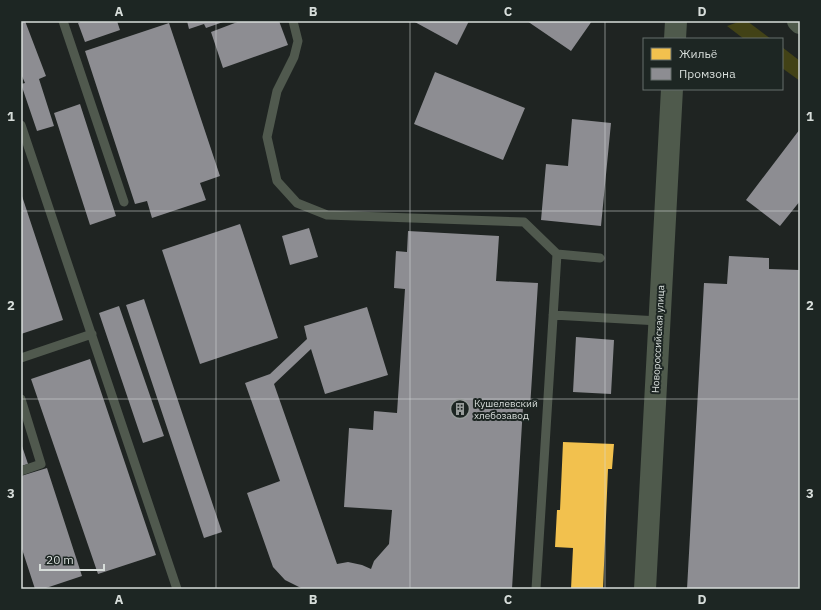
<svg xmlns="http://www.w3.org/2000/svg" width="821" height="610" font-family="'IBM Plex Sans',sans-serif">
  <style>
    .green { fill: #424216 }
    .homes { fill: #f2c14e }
    .industry { fill: #8d8d92 }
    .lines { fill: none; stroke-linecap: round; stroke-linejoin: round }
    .service { stroke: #50594e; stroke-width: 9 }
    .secondary { stroke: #4f5a4c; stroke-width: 22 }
    .grid { fill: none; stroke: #d7ddda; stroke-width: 1; stroke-opacity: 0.55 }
    .labels { text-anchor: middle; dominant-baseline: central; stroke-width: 4; stroke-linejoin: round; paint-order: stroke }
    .street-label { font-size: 10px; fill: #d7ddda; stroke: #1d2623 }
    .poi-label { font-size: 10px; fill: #d7ddda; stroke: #1d2623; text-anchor: start }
    .neatline { fill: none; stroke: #d7ddda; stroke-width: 1.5 }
    .grid-label { font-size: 13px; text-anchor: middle; font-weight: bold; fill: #d7ddda }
  </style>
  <rect width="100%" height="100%" fill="#1f2422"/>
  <path class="green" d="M 741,21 L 747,21 L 771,39 L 744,39 L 727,26 Z
    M 782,47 L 800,61 L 800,81 L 782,68 Z"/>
  <path class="homes" d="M 563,442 L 614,444 L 612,469 L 608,469 L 603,589 L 571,589 L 573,548 L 555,547 L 557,510 L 560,510 Z"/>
  <path class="industry" d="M 21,21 L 25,21 L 46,76 L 39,79 L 54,126 L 37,131 L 21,84 L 25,83 L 21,74 Z
    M 83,21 L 117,21 L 120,30 L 85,42 L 78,23 Z
    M 187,21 L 226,21 L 206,28 L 204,24 L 189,29 Z
    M 240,21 L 279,21 L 288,45 L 223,68 L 211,32 Z
    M 413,21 L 469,21 L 457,45 Z
    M 527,21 L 592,21 L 571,51 Z
    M 169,23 L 220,176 L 200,183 L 206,200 L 152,218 L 147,201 L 135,204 L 85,51 Z
    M 435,72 L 525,108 L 503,160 L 414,124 Z
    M 80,104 L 116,216 L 90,225 L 54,113 Z
    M 572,119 L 611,123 L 601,226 L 541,220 L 546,164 L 568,166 Z
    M 800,129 L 800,201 L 780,226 L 746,200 Z
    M 21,193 L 63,320 L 21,334 Z
    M 240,224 L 278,338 L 200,364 L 162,250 Z
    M 309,228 L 318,257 L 290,265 L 282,236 Z
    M 408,231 L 499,236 L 496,281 L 538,283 L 530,408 L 523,407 L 512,589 L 300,589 L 301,588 L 285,580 L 273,567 L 247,493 L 280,481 L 245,383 L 270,374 L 307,339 L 304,326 L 367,307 L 388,375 L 325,394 L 311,349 L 274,384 L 337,564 L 348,562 L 362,565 L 371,569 L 374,561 L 389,544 L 392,510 L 344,507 L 349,428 L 373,430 L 374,411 L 397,413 L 405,289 L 394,288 L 396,251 L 407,252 Z
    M 729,256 L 769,258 L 769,269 L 800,270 L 800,589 L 687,589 L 704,283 L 727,284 Z
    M 144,299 L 222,532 L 204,538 L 126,305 Z
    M 119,306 L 164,436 L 143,443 L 99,313 Z
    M 576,337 L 614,340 L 611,394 L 573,392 Z
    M 90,359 L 156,555 L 98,574 L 31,379 Z
    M 21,443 L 28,464 L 21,466 Z
    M 47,468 L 82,576 L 43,589 L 35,589 L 21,546 L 21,476 Z"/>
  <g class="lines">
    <path class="service" d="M 63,21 L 124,202
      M 293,21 L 298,41 L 294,57 L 277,91 L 267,137 L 277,181 L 297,203 L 327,215 L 524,222 L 557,254 L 536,589
      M 21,125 L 177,589
      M 557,254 L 600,258
      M 553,315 L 659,321
      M 21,358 L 92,334
      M 21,399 L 41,464 L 21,471"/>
    <path class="secondary" d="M 798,21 L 800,23
      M 675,39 L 676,21
      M 645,589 L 672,89"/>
  </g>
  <path class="grid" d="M 216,21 L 216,589M 410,21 L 410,589M 605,21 L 605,589M 21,211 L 800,211M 21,399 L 800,399"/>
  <defs>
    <g id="building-ring" transform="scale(1)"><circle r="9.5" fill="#1d2623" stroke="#979c9a" stroke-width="1.5"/><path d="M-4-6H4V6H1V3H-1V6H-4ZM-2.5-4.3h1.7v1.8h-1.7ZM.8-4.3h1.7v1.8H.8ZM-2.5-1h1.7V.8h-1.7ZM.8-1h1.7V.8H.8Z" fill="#979c9a"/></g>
  </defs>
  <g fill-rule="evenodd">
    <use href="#building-ring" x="460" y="409"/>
  </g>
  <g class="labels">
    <g class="street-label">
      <text transform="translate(658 339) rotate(-87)">Новороссийская улица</text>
    </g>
    <g class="poi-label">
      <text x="474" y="403">Кушелевский<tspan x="474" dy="12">хлебозавод</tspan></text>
    </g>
  </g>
  <rect width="821" height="610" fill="none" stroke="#1d2623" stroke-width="44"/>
  <rect x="643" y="38" width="140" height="52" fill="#1d2623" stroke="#676f6c"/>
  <rect x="651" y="48" width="20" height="12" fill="#f2c14e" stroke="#676f6c"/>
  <text x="679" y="58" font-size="12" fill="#d7ddda">Жильё</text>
  <rect x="651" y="68" width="20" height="12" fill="#8d8d92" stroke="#676f6c"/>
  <text x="679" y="78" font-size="12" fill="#d7ddda">Промзона</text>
  <path d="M40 564v6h64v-6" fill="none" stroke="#d7ddda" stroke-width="2"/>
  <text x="46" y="564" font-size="12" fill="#d7ddda" stroke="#1d2623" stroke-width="3" paint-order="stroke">20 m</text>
  <rect x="22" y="22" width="777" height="566" class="neatline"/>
  <g class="grid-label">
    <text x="119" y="16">A</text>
    <text x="313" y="16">B</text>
    <text x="508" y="16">C</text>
    <text x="702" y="16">D</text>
    <text x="11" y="121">1</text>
    <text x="810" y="121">1</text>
    <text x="11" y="310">2</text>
    <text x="810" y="310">2</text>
    <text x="11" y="498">3</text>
    <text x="810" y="498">3</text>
    <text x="119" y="604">A</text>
    <text x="313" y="604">B</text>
    <text x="508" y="604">C</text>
    <text x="702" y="604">D</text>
  </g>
</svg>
